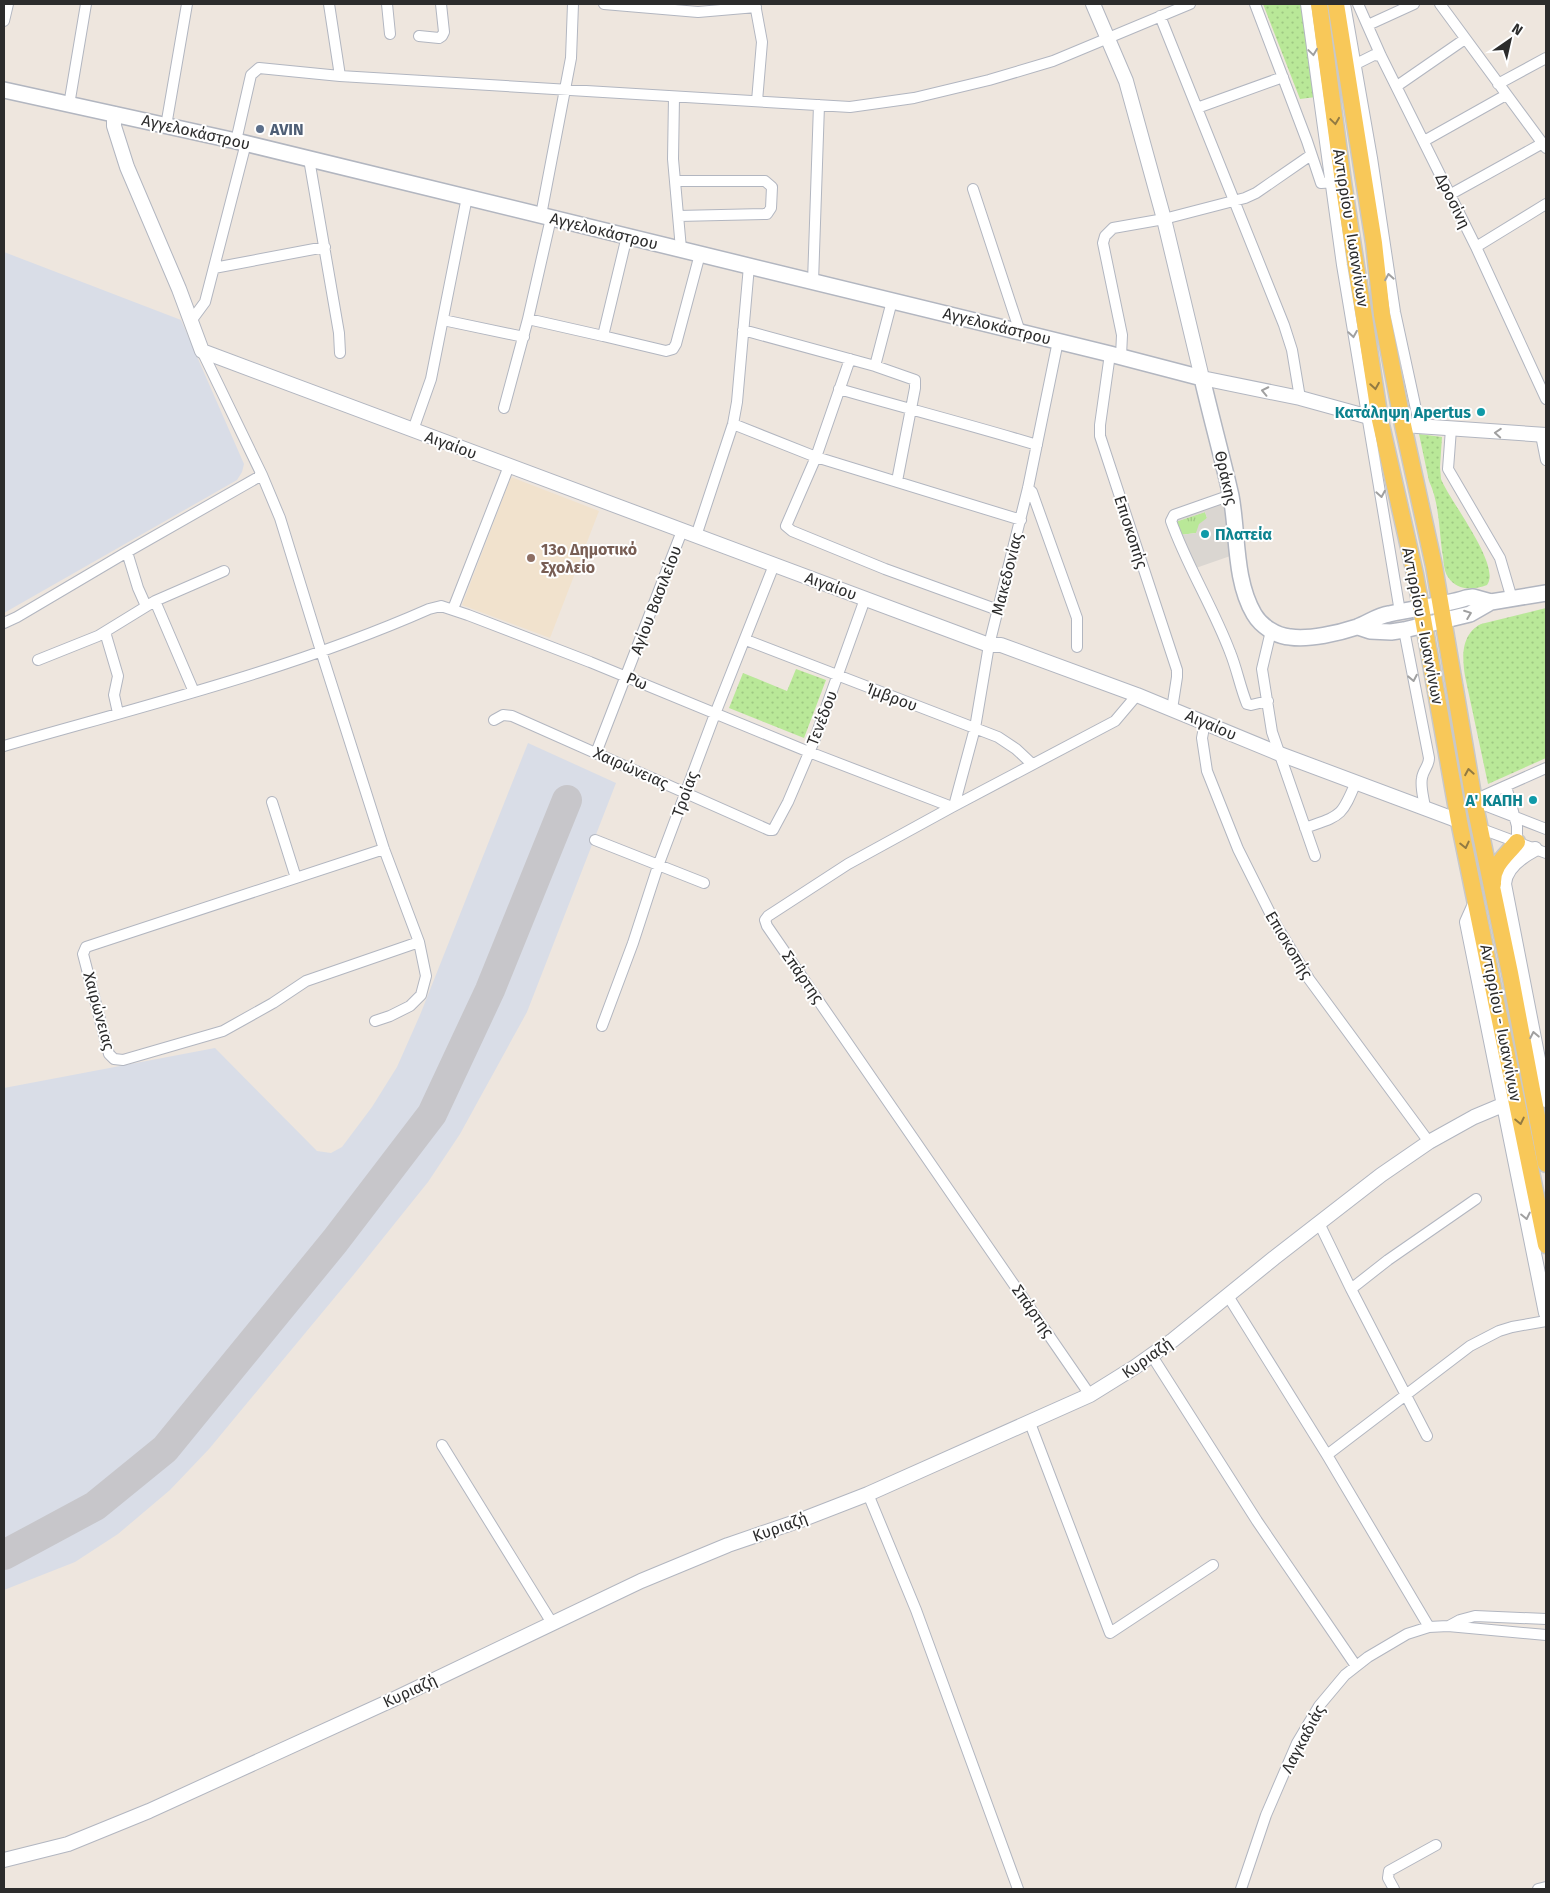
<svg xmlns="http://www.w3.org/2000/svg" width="1550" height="1893" font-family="'Fira Sans',sans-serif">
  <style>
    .education { fill: #f1e2cd }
    .airport { fill: #d9dde7 }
    .grass { fill: url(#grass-tufts) }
    .park { fill: url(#park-dots) }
    .plaza { fill: #dad6d1; fill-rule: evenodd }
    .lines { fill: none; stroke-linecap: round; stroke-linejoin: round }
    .taxiway { stroke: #c7c6ca; stroke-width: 30 }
    .minor-casing { stroke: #b2b6c0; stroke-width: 12 }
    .tertiary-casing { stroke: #b2b6c0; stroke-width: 16 }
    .secondary-casing { stroke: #b2b6c0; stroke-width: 18 }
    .primary-casing { stroke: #c8c8c8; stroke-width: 19 }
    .minor { stroke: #fff; stroke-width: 10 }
    .tertiary { stroke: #fff; stroke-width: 14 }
    .secondary { stroke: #fff; stroke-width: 15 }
    .primary { stroke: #f8c859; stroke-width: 16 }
    .oneway { stroke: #a0a0a0 }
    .oneway2 { stroke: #927a42 }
    .service-dot { fill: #5c6f8a; stroke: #fff; stroke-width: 2 }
    .culture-dot { fill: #0f9aa8; stroke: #fff; stroke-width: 2 }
    .education-dot { fill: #8d6e63; stroke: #fff; stroke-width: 2 }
    .labels { text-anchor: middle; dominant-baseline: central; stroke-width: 4; stroke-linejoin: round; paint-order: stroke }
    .service-label { font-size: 16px; font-weight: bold; fill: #4e5e75; stroke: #fff; text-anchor: start }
    .street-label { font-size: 16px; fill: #2c2c2c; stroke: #fff }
    .culture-label { font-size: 16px; font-weight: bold; fill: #0d838f; stroke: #fff; text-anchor: end }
    .education-label { font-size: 16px; font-weight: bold; fill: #785e54; stroke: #fff; text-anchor: start }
  </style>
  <defs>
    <pattern id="grass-tufts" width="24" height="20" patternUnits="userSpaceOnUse" patternTransform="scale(1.25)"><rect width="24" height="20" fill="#b9e898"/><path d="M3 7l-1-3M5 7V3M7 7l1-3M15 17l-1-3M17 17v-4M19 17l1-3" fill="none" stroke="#9fc783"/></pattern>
    <pattern id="park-dots" width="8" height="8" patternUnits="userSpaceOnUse" patternTransform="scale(1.25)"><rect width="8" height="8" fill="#b9e898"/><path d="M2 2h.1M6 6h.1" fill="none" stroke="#9fc783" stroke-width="1.8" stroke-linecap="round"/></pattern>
  </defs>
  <rect width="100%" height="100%" fill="#eee6de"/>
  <path class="education" d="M 511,477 L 599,511 L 550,638 L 462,605 Z"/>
  <path class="airport" d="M 4,252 L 181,320 L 244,464 L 242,472 L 237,480 L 4,613 Z
    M 528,743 L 616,783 L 527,1012 L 460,1134 L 428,1182 L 355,1273 L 209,1449 L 170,1490 L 118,1534 L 75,1562 L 4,1590 L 4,1088 L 215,1048 L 317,1151 L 331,1153 L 342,1147 L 372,1107 L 397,1067 L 420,1015 Z"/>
  <path class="grass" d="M 1205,512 L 1207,518 L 1196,533 L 1180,535 L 1175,522 Z"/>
  <path class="park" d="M 1263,4 L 1303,4 L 1316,97 L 1300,99 Z
    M 1419,434 L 1442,437 L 1440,467 L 1441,479 C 1449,500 1502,566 1487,585 C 1473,590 1457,591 1448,577 C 1443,570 1444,559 1442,551 C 1439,528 1439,502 1429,481 Z
    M 1546,608 L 1546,758 L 1488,784 L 1465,676 C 1462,657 1461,634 1481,624 Z
    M 796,669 L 826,680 L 804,738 L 729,708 L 743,673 L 787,691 Z"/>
  <path class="plaza" d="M 1225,501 L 1236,554 L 1193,569 L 1174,521 ZM 1205,512 L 1207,518 L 1199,524 L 1196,533 L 1180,535 L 1175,522 Z"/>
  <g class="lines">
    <path class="taxiway" d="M 4,1555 L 95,1506 L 165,1449 L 335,1241 L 432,1114 L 490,990 L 567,800"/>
    <g class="minor-casing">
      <path id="minor" d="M 329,4 L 340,76
        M 387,4 L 390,34
        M 604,4 L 698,12 L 756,7
        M 755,4 L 762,42 L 757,101
        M 1255,4 L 1307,141 L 1321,183 L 1337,182
        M 1306,4 L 1342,265 L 1400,612
        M 1345,4 L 1372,158 L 1395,312 L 1420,428
        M 1358,4 L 1381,56 L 1476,247 L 1546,399
        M 1440,4 L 1546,148
        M 1160,16 L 1284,325 L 1292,350 L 1300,398
        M 4,21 L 8,4
        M 1368,25 L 1414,4
        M 419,36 L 439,38 L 442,36 L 444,32 L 441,4
        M 1356,64 L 1374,55 L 1381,56
        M 1498,84 L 1546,58
        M 1397,86 L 1465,39
        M 674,97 L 673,159 L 681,249
        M 69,105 L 86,4
        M 1197,108 L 1283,77
        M 166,126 L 187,4
        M 236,141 L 251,75 L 259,68 L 340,76 L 850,107 L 914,98 L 989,80 L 1053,61 L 1190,4
        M 1424,141 L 1506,95
        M 309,159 L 339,333 L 340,353
        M 675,181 L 765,181 L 772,187 L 771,208 L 767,214 L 678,216
        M 973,189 L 1020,332
        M 1451,194 L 1543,143
        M 541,215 L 571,58 L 573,4
        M 1476,247 L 1546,204
        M 214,268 L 325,247
        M 813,282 L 819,105
        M 528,319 L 603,336 L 627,236
        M 443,320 L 524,337
        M 191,321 L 205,302 L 246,143
        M 743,330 L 875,366 L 915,380 L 915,388 L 897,481
        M 603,336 L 666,351 L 673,349 L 676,344 L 700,254
        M 202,351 L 262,475 L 280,518 L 321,651 L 384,849 L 419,942 L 426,976 L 421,995 L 410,1006 L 390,1016 L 375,1021
        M 1110,354 L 1100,425 L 1100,436 L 1177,670 L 1177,677 L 1172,709
        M 1121,356 L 1122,335 L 1103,243 L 1105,236 L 1113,228 L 1164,219 L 1245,198 L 1256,193 L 1311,155
        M 850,359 L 816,457 L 786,526 L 792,531 L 885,569 L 998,610
        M 875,366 L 892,301
        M 839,389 C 905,408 971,425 1037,445
        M 504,408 L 528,319 L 551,218
        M 733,424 L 816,457 L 1021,520
        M 1451,429 L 1448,469 L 1500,558 L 1512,599
        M 413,430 L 431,379 L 467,197
        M 1541,435 L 1546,460
        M 1028,488 L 1032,492 L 1077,618 L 1077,647
        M 1231,495 L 1174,515 L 1171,521 C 1187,566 1213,607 1230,652 C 1237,669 1240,687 1247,704 L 1251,705 L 1268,701
        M 696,536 L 733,424 L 737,402 L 749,266
        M 127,552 L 138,588 L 146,606
        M 155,601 L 194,692
        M 453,609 L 509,466
        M 4,623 L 17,617 L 127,552 L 262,475
        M 1404,630 L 1429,758 C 1429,766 1423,770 1422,778 C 1420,787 1424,799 1425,808
        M 1271,631 L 1262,669 L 1272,732 L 1315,856
        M 105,632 L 118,676 L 114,695 L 118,713
        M 746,640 L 998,737 L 1016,749 L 1032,764
        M 38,660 L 98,636 L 155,601 L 224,571
        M 494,720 L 503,715 L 512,716 L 769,830 L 773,830 L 788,802 L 814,741 L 865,599
        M 1205,722 L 1202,738 L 1207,771 L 1238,849 L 1276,925 L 1309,979 L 1429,1142
        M 4,746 C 147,705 293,669 429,609 L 441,606 L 468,615 L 590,662 L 809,752 L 952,807
        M 596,753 L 682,531
        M 1506,786 L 1517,826 L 1517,842
        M 1474,800 L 1546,768
        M 1474,801 L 1546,829
        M 272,802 L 296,878
        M 954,806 L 975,728 L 989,645 L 1028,488 L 1058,341
        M 1305,828 C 1341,815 1341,818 1356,782
        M 1479,828 L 1546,853
        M 595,840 L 704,883
        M 384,849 L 86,947 L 83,954 L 109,1054 L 114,1059 L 123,1060 L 223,1031 L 273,1003 L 306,981 L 419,942
        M 602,1026 L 633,943 L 658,866 L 715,714 L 774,565
        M 1319,1223 L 1351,1289 L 1427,1436
        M 1351,1289 L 1388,1260 L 1476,1199
        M 1228,1296 L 1327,1455 L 1429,1627
        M 1152,1356 L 1257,1521 L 1356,1666
        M 1090,1395 L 767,926 L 765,920 L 768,916 L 848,864 L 952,807 L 1115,721 L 1137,695
        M 1030,1423 L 1110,1633 L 1213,1565
        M 442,1445 L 552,1623
        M 1327,1455 L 1470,1346 L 1499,1331 L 1512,1327 L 1546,1321
        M 868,1494 L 916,1610 L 1018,1889
        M 1449,1626 L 1460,1620 L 1475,1616 L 1546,1619
        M 1241,1889 L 1266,1815 L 1297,1743 L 1319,1706 L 1345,1675 L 1368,1657 L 1407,1634 L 1429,1627 L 1448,1626 L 1546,1635
        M 1394,1889 L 1388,1878 L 1389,1871 L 1436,1845
        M 1538,1889 L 1546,1887"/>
    </g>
    <g class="tertiary-casing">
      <path id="tertiary" d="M 1093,4 L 1126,81 L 1164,219 L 1202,378 L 1300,398 L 1380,420
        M 114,114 L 114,126 L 127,167 L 179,289 L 202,351 L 989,645 L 1001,645 L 1137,695 L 1280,754 L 1459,821
        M 1403,425 L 1546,435
        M 1535,849 C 1522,856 1505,867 1504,884 L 1546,1100
        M 1476,902 L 1467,922 L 1546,1313
        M 4,1860 L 68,1844 L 149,1811 L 392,1700 L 641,1581 L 728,1545 L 801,1520 L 868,1494 L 1090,1395 L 1135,1367 L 1173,1340 L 1274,1258 L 1381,1175 L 1429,1142 L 1474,1117 L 1505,1104"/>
    </g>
    <g class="secondary-casing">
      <path id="secondary" d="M 4,90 L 236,141 L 1110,354 L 1202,378 C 1211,417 1222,456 1231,496 C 1238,533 1234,580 1254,614 C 1261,626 1276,636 1290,637 C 1309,640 1339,633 1357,627 C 1368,623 1377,616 1389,614 C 1415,608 1441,606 1466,598 L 1473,597 L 1491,602
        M 1358,627 L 1370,631 L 1391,632 L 1404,630 L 1470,614 L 1491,602 L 1546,593"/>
    </g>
    <g class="primary-casing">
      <path id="primary" d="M 1319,4 L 1343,182 L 1380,420 L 1415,574 L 1459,821 L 1546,1245
        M 1336,4 L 1374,243 L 1382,315 L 1403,425 L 1434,566 L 1474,801 L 1510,973 L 1546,1164
        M 1493,884 C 1492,865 1506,856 1517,842"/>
    </g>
    <use href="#minor" class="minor"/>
    <use href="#tertiary" class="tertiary"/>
    <use href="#secondary" class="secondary"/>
    <use href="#primary" class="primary"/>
  </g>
  <defs><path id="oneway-chevron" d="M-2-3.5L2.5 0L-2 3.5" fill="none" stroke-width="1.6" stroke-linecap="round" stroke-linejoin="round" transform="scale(1.25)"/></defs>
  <g class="oneway">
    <use href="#oneway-chevron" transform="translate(1313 52) rotate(82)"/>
    <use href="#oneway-chevron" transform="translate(1389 277) rotate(-100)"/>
    <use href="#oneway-chevron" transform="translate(1353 334) rotate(81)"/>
    <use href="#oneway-chevron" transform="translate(1265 391) rotate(-168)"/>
    <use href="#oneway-chevron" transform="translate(1498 433) rotate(-176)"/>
    <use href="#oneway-chevron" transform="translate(1381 494) rotate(80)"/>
    <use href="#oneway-chevron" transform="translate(1468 614) rotate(-21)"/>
    <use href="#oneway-chevron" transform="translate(1413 678) rotate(79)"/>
    <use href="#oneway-chevron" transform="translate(1534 1035) rotate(-101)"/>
    <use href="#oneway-chevron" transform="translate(1526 1216) rotate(78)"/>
  </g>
  <g class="oneway2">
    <use href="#oneway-chevron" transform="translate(1335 121) rotate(82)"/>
    <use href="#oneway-chevron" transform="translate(1375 386) rotate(81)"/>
    <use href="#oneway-chevron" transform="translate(1469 772) rotate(-100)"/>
    <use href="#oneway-chevron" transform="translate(1465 845) rotate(77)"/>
    <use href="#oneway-chevron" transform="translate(1520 1121) rotate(78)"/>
  </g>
  <circle class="service-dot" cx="260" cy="129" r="5"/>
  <g class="culture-dot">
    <circle cx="1481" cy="412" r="5"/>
    <circle cx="1205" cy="534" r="5"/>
    <circle cx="1533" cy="800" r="5"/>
  </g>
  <circle class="education-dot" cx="531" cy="558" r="5"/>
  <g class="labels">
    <g class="service-label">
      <text x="270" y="129">AVIN</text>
    </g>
    <g class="street-label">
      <text transform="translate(196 132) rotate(13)">Αγγελοκάστρου</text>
      <text transform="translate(1453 201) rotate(64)">Δροσίνη</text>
      <text transform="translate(1351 228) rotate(81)">Αντιρρίου - Ιωαννίνων</text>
      <text transform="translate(604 231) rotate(14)">Αγγελοκάστρου</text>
      <text transform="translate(997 326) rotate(14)">Αγγελοκάστρου</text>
      <text transform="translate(451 445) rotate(20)">Αιγαίου</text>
      <text transform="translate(1226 478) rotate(77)">Θράκης</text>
      <text transform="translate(1131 532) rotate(72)">Επισκοπής</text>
      <text transform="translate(1007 574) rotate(-76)">Μακεδονίας</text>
      <text transform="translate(831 586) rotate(20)">Αιγαίου</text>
      <text transform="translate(656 600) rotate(-69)">Αγίου Βασιλείου</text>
      <text transform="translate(1423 626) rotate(79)">Αντιρρίου - Ιωαννίνων</text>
      <text transform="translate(637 681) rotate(23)">Ρω</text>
      <text transform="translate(892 697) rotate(21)">Ίμβρου</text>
      <text transform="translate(822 718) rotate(-69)">Τενέδου</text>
      <text transform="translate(1211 725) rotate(23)">Αιγαίου</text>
      <text transform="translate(631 768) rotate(24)">Χαιρώνειας</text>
      <text transform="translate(685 794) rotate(-70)">Τροίας</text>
      <text transform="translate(1289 945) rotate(59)">Επισκοπής</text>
      <text transform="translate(803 977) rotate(55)">Σπάρτης</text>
      <text transform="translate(99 1011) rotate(75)">Χαιρώνειας</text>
      <text transform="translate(1501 1023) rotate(79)">Αντιρρίου - Ιωαννίνων</text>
      <text transform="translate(1033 1311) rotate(55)">Σπάρτης</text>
      <text transform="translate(1147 1358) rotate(-35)">Κυριαζή</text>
      <text transform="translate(780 1527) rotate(-20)">Κυριαζή</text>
      <text transform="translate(410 1691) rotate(-25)">Κυριαζή</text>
      <text transform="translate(1303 1739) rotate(-62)">Λαγκαδιάς</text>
    </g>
    <g class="culture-label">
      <text x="1471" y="412">Κατάληψη Apertus</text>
      <text x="1215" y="534" text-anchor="start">Πλατεία</text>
      <text x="1523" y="800">Α' ΚΑΠΗ</text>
    </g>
    <g class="education-label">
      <text x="541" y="549">13ο Δημοτικό<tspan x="541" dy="18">Σχολείο</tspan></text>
    </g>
  </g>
  <rect width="1550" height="1893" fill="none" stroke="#2c2c2c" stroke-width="10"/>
  <g transform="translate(1510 40) rotate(34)" stroke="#ffffff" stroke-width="4" paint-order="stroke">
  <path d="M0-4L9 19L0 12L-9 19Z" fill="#2c2c2c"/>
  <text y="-8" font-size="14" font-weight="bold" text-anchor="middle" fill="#2c2c2c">N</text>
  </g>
</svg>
